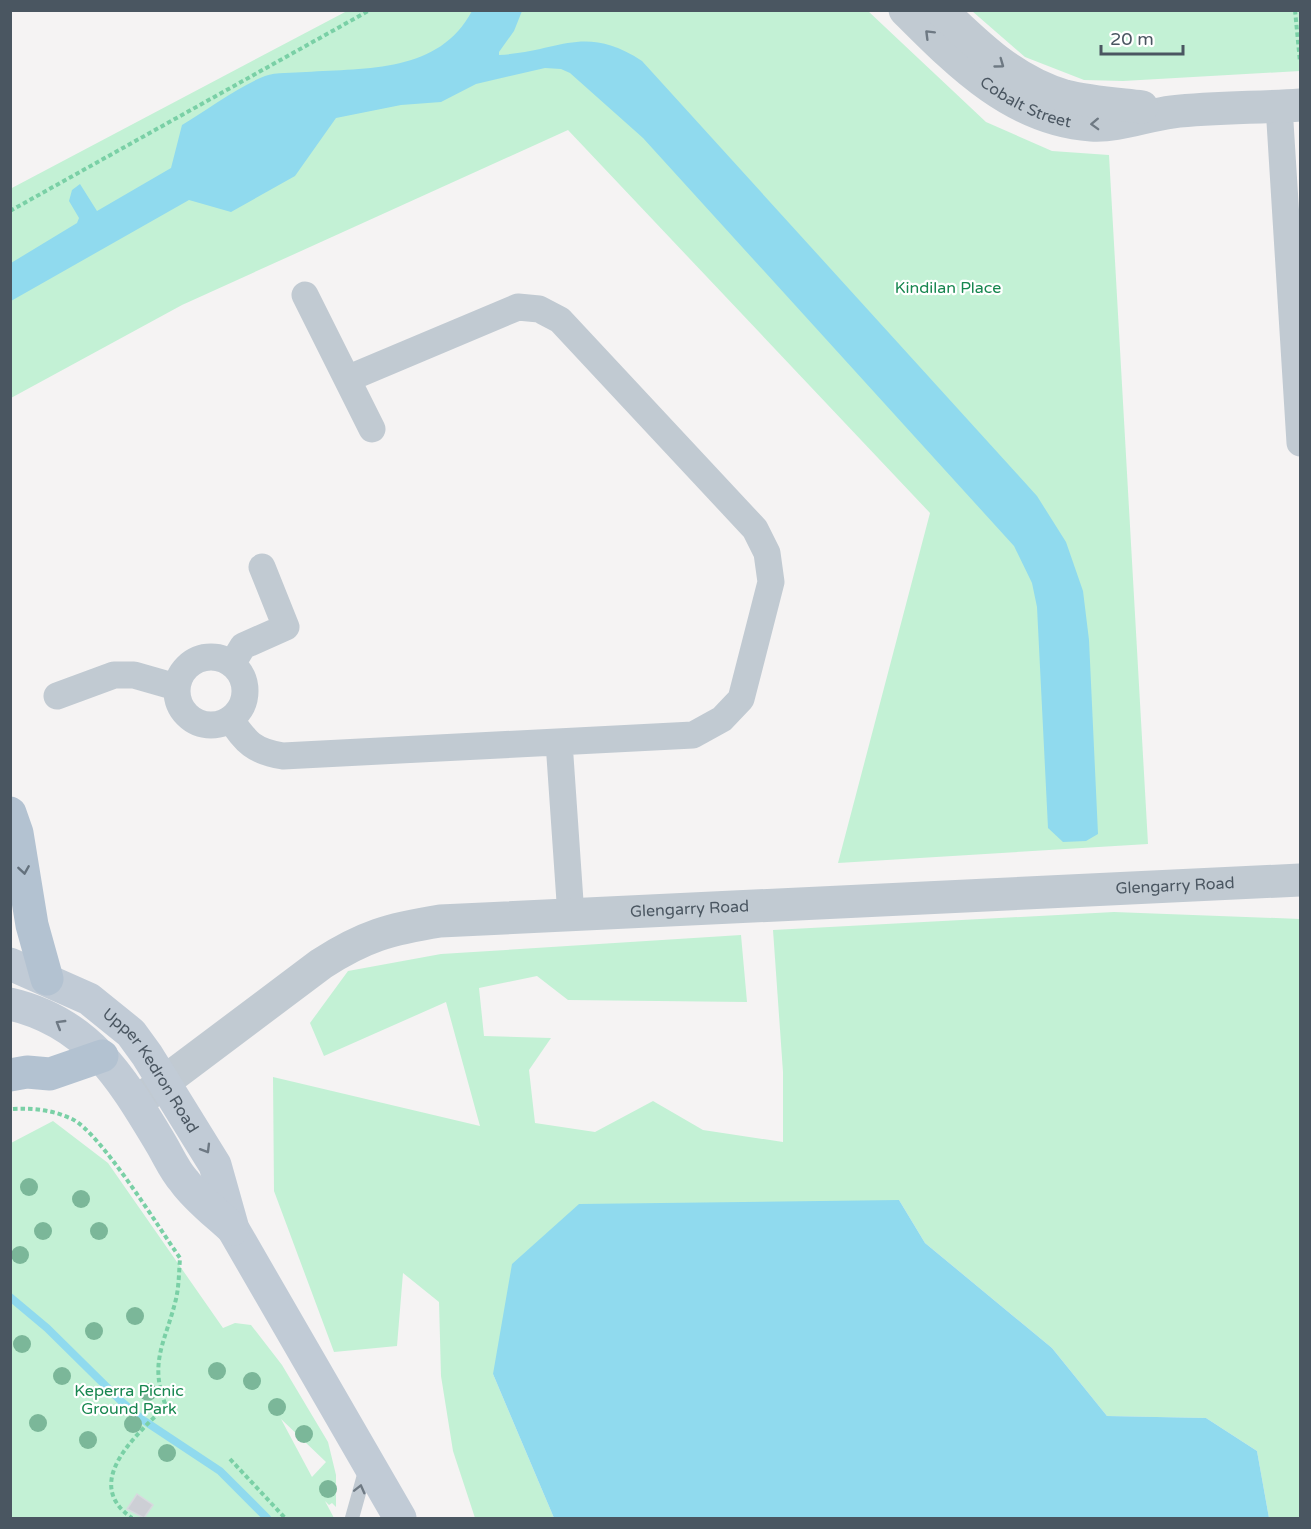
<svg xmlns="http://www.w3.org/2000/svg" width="1311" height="1529" font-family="'Varela Round',sans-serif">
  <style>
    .green { fill: #c3f1d5; fill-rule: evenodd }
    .water { fill: #90daee }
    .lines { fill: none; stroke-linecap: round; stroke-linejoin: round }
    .stream { stroke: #90daee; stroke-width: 8 }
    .building { fill: #cdcfd5; stroke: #d7d9de; stroke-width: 1.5 }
    .path { stroke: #7ad0a6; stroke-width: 4; stroke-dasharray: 4.5 3; stroke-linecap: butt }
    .service { stroke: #c1cad2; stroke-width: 14 }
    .minor { stroke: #c1cad2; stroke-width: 27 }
    .tertiary { stroke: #c1cad2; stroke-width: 33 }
    .secondary { stroke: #c1cbd6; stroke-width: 33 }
    .primary { stroke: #b3c2d1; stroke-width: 33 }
    .tree { fill: #7bb799 }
    .oneway { stroke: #6e7983 }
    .oneway2 { stroke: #64717d }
    .oneway3 { stroke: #6e7984 }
    .labels { text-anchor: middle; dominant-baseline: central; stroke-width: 4.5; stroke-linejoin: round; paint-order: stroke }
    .street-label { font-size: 16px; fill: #4a5661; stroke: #fff }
    .park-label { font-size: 16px; fill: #17864f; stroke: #fff }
  </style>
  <rect width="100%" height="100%" fill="#f5f3f3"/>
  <path class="green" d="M 347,11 L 868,11 L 986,122 L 1052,151 L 1109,155 L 1148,844 L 838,863 L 930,513 L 568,130 L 182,305 L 11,398 L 10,189 Z
    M 972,11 L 1300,11 L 1300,71 L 1123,81 L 1084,80 L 1025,57 Z
    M 1114,912 L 1300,919 L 1300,1518 L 1269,1518 L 1257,1451 L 1206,1418 L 1107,1416 L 1052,1348 L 925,1243 L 899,1200 L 493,1374 L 554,1518 L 475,1518 L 453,1451 L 441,1376 L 439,1302 L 403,1273 L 397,1346 L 334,1352 L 274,1191 L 273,1077 L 480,1126 L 446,1002 L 324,1056 L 310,1023 L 348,971 L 441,954 L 741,935 L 747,1002 L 568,1000 L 537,976 L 479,988 L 484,1036 L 551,1038 L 529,1070 L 535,1123 L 595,1132 L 653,1101 L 703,1130 L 783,1142 L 783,1072 L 773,930 Z
    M 53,1121 L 108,1163 L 223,1328 L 235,1323 L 251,1325 L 282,1365 L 328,1442 L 336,1475 L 336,1507 L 332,1503 L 329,1505 L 325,1501 L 334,1518 L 11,1518 L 11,1143 ZM 281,1419 L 326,1462 L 312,1477 Z"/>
  <path class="water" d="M 472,11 L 522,11 L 514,31 L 499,52 L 499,55 C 559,52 584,23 642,61 L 1037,496 L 1066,542 L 1083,591 L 1089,640 L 1098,834 L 1086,841 L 1063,842 L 1048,828 L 1037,607 L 1032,583 L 1014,546 L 643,138 L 570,73 L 561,69 L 545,68 L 476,84 L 441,102 L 401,105 L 336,118 L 295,176 L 231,212 L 189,200 L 11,301 L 11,263 L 77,223 L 79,218 L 69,201 L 72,190 L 80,184 L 97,211 L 171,168 L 182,125 C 207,110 239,86 265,76 C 276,72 293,73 306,72 C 367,68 439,73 472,11 Z
    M 899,1200 L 925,1243 L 1052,1348 L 1107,1416 L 1206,1418 L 1257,1451 L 1269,1518 L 554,1518 L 493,1374 L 512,1264 L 579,1204 Z"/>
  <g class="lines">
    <path class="stream" d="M 10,1297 L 47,1328 L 122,1402 L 143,1420 L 220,1471 L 267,1518"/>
  </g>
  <path class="building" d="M 137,1494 L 153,1505 L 144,1518 L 127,1509 Z"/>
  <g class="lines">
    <path class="path" d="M 1295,10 L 1300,62
      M 10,211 L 370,10
      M 13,1109 C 34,1108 53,1110 72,1119 C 100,1132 159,1228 180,1258 C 179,1271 179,1286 176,1299 C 166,1341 148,1362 166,1406 C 136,1435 81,1483 132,1518
      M 230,1459 L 285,1518"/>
    <path class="service" d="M 352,1518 L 366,1468"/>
    <path class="minor" d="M 1279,106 L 1300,443
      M 305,295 L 372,429
      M177 691a34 34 0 1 1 68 0a34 34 0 1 1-68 0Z
      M 232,664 L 243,646 L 286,627 L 262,567
      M 57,696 L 114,675 L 134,675 L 176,687
      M 230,719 C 247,743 253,751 283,756 L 693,735 L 722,719 L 741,699 L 771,582 L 767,553 L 755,529 L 560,320 L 539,309 L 518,307 L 347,379
      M 559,742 L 571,916"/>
    <g class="tertiary">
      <path id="s1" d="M 905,10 C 957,62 1013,120 1091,125 C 1117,127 1147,115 1172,112 C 1215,107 1258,108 1300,105"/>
      <path d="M 941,10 C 978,46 1014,81 1065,96 C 1089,102 1117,104 1142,107"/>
      <path id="s2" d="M 140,1100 L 321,964 C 364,936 390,929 440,921 L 1300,880"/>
    </g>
    <g class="secondary">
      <path id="s3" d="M 10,964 L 89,999 L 131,1033 L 147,1055 L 215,1165 L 233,1229 L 400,1518"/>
      <path d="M 10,1004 C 89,1022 122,1079 160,1142 C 168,1155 174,1170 184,1181 C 197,1199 217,1214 233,1229"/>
    </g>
    <path class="primary" d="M 10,813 L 17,833 L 32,925 L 47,979
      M 10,1075 L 27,1072 L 50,1074 L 102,1056"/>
  </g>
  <g class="tree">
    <circle cx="29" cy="1187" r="9"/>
    <circle cx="81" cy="1199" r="9"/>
    <circle cx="43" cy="1231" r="9"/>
    <circle cx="99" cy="1231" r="9"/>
    <circle cx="20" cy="1255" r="9"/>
    <circle cx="135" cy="1316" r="9"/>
    <circle cx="94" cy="1331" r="9"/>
    <circle cx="22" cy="1344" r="9"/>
    <circle cx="217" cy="1371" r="9"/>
    <circle cx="62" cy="1376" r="9"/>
    <circle cx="252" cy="1381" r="9"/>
    <circle cx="148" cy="1392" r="9"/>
    <circle cx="277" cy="1407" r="9"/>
    <circle cx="38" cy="1423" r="9"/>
    <circle cx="133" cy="1424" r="9"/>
    <circle cx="304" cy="1434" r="9"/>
    <circle cx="88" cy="1440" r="9"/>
    <circle cx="167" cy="1453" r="9"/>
    <circle cx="328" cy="1489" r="9"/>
  </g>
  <defs><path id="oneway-chevron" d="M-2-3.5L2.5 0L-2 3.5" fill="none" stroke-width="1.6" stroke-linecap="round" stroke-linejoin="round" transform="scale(1.5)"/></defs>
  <g class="oneway">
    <use href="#oneway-chevron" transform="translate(929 34) rotate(-135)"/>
    <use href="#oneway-chevron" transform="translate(1000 64) rotate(36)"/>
    <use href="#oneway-chevron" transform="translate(1095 124) rotate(178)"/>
    <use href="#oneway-chevron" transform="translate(360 1489) rotate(-76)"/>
  </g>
  <use class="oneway2" href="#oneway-chevron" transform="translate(24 870) rotate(81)"/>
  <g class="oneway3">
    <use href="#oneway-chevron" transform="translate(60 1024) rotate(-149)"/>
    <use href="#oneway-chevron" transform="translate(206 1149) rotate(59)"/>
  </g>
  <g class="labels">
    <g class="street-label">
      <text stroke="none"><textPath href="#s1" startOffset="154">Cobalt Street</textPath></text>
      <text stroke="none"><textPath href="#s2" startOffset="1090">Glengarry Road</textPath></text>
      <text stroke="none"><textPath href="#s2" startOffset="604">Glengarry Road</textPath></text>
      <text stroke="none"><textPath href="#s3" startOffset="182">Upper Kedron Road</textPath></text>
    </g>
    <g class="park-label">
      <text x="948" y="288">Kindilan Place</text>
      <text x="129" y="1391">Keperra Picnic<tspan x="129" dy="18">Ground Park</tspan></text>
    </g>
  </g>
  <rect width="1311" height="1529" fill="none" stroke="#4a5661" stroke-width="24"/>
  <path d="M1101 45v9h82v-9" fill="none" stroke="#4a5661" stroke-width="3"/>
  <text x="1110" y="45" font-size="18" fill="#4a5661" stroke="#ffffff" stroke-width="4.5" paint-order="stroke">20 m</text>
</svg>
